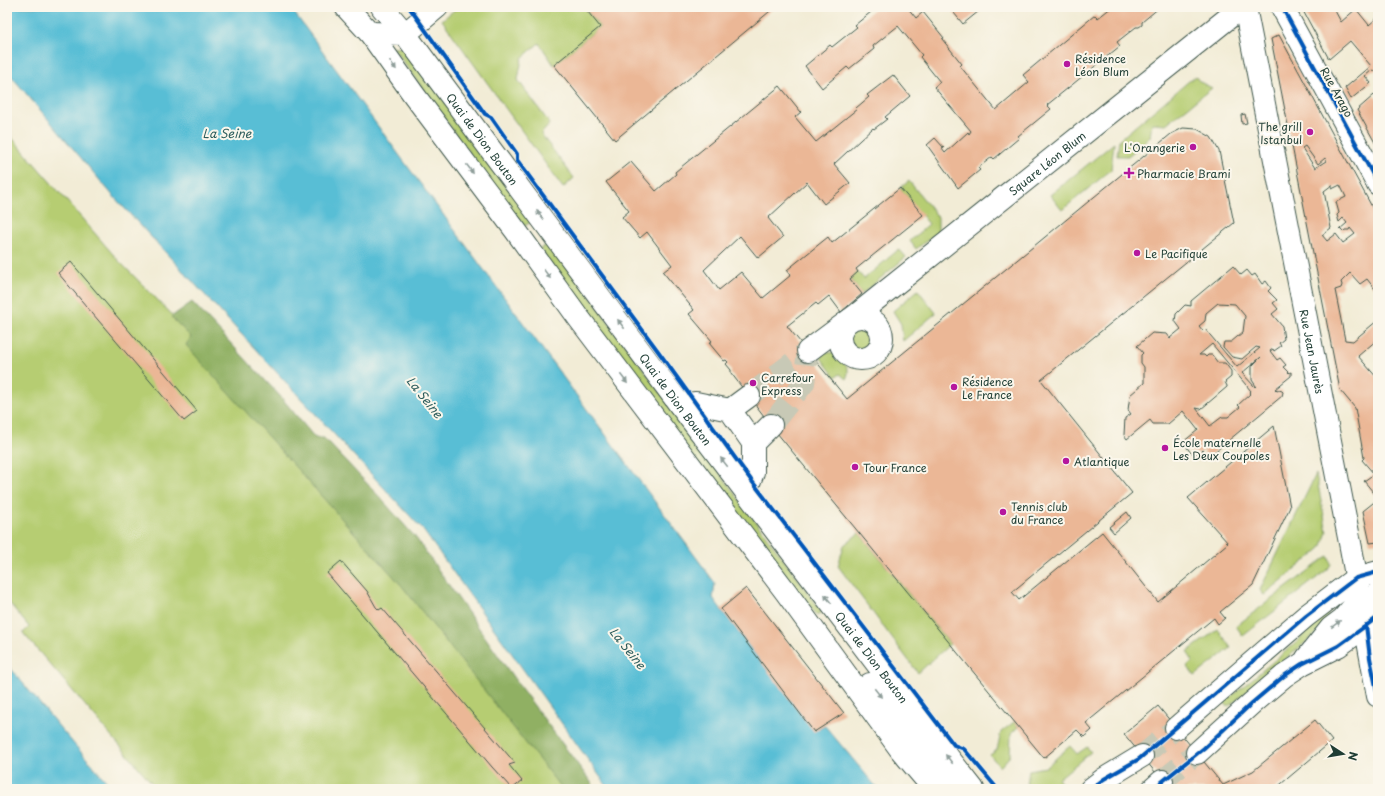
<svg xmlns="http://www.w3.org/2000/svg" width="1385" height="796" font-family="'Playpen Sans',sans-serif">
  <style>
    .green { fill: #b6cd72; stroke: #6a8553 }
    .forest { fill: #90b064; stroke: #58764c }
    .water { fill: #58bed5; stroke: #3c7e84 }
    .building { fill: #ebb796; fill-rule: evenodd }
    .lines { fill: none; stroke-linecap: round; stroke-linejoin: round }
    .minor-tunnel { stroke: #c8c9b6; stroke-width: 22; stroke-dasharray: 22 11; stroke-linecap: butt }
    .major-tunnel { stroke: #c8c9b6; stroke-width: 22; stroke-dasharray: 22 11; stroke-linecap: butt }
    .minor-casing { stroke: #3f574c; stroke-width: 24 }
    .major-casing { stroke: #3f574c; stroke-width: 24 }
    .minor { stroke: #fff; stroke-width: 22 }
    .major { stroke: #fff; stroke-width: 22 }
    .cycleway-casing { stroke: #fbf7ec; stroke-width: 6 }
    .cycleway { stroke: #0057b8; stroke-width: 4 }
    .oneway { fill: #8f9e9a }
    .poi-dot { fill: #b5179e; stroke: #fbf7ec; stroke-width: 1.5 }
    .labels { text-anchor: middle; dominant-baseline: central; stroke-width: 4; stroke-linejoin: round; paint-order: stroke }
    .poi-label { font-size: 11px; fill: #1f3d34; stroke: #fbf7ec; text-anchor: start }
    .street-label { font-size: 11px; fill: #1f3d34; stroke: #fbf7ec }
    .water-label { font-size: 12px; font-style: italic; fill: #2d5d5c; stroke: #fbf7ec }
  </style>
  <rect width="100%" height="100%" fill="#fbf7ec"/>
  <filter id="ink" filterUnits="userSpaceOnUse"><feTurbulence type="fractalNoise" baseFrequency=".025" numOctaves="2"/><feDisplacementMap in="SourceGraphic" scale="8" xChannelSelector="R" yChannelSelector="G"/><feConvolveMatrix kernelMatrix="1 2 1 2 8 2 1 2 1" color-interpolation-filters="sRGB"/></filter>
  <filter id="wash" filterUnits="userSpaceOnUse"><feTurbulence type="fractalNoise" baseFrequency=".012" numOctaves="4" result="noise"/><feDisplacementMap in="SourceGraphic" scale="16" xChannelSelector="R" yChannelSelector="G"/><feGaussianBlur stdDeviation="0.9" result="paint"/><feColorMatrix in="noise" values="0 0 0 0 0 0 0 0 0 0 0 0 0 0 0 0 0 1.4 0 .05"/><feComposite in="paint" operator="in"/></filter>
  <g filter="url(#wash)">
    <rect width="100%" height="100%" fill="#f2ecd6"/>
    <path class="green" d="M 458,7 L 584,7 L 600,27 L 554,65 L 539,43 L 522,58 L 518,80 L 550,124 L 541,134 L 574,178 L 563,188 L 442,20 Z
      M 405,47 L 534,220 L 523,227 L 393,48 Z
      M 1195,76 L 1200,82 L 1212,88 L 1166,124 L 1152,123 L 1150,137 L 1128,156 L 1117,156 L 1119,140 Z
      M 7,132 L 118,260 L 402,547 L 591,789 L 157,789 L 23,633 L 29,627 L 7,600 Z
      M 1114,143 L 1111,170 L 1062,210 L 1050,195 Z
      M 909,181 L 938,217 L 938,232 L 916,249 L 910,241 L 929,224 L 900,188 Z
      M 550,242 L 822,612 L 817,615 L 753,539 L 540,249 Z
      M 899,249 L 906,257 L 862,294 L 850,279 L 858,272 L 864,279 Z
      M 918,290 L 936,313 L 903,341 L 901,324 L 893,311 Z
      M848 338a12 12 0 1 1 24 0a12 12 0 1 1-24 0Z
      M 825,352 L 834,353 C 840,363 853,364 846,379 L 840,374 L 835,377 L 821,358 L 822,355 Z
      M 1316,474 L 1327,532 L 1321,548 L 1264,595 L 1260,590 Z
      M 859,533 L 950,644 L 918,673 L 838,566 L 844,545 Z
      M 1328,556 L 1331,564 L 1328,569 L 1243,636 L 1236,626 Z
      M 1327,609 L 1329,623 L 1228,707 L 1224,702 L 1297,642 Z
      M 1218,629 L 1231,648 L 1195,676 L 1187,666 L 1193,661 L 1187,652 Z
      M 1014,722 L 1018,727 L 1011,734 L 1010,756 L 1000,767 L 990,755 L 997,750 L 1001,732 Z
      M 1070,746 L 1077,754 L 1087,747 L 1091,752 L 1058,779 L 1063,785 L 1058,789 L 1033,789 L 1027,784 L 1029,770 L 1046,767 Z"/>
    <path class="forest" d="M 192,302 L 280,396 L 315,438 L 324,438 L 376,493 L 416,538 L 518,684 L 596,789 L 562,789 L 402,586 L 186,345 L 191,337 L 171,317 Z"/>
    <path class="water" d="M 7,7 L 290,7 L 715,583 L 713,598 L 721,609 L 814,731 L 825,726 L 878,789 L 609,789 L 423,530 L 115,198 L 7,71 Z
      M 7,664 L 61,729 L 113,789 L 7,789 Z"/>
    <g id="blocks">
      <path class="building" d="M 584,7 L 775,7 L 615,140 L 554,65 L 600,27 Z
        M 877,7 L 882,7 L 884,9 L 886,7 L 907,7 L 916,18 L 923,12 L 944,38 L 942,39 L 962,64 L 960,66 L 996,110 L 1029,82 L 1023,75 L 1095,15 L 1098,18 L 1112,7 L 1160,7 L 1142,22 L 1142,25 L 1139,27 L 1136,27 L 1117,42 L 1120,46 L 1047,105 L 1051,109 L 1018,136 L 1019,138 L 994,159 L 992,157 L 978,168 L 980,170 L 958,188 L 927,145 L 935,138 L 944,148 L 942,149 L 945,153 L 968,132 L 969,134 L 971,131 L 934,87 L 940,82 L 920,57 L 922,55 L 898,26 L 873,46 L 874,49 L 849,69 L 847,67 L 822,88 L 805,66 L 830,45 L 832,47 L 857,27 L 855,25 Z
        M 949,7 L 984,7 L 963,24 Z
        M 1301,7 L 1333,7 L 1341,22 L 1356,9 L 1369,25 L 1378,17 L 1378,68 L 1374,71 L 1372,70 L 1365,76 L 1371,83 L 1351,99 L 1345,88 L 1371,66 L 1350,41 L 1329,59 Z
        M 1279,35 L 1378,218 L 1378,293 L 1367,279 L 1360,284 L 1350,273 L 1341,282 L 1342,285 L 1341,288 L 1335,290 L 1345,340 L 1353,341 L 1378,320 L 1378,339 L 1358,356 L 1378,379 L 1378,498 L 1364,481 L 1374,474 L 1362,460 L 1364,458 L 1355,408 L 1340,390 L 1271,39 ZM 1305,146 L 1318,164 L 1325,158 L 1326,161 L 1315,168 L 1302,148 ZM 1332,185 L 1332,189 L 1340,185 L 1346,197 L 1336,202 L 1339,213 L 1337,215 L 1339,222 L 1343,218 L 1347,223 L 1340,229 L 1343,232 L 1345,230 L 1349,230 L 1350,228 L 1355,234 L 1343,243 L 1336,234 L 1327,241 L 1322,235 L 1331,228 L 1324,191 Z
        M 893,75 L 910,96 L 885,117 L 887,119 L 874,129 L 873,128 L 834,164 L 850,183 L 824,204 L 807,182 L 768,218 L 783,237 L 758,258 L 740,236 L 704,270 L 719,290 L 741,272 L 763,298 L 791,275 L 787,270 L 828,237 L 832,243 L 900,188 L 923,215 L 856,269 L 858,272 L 850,279 L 862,294 L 841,312 L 829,296 L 818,305 L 816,303 L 787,326 L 847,399 L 1171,134 L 1183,128 L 1197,129 L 1211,137 L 1219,151 L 1234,223 L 1041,380 L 1132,493 L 1012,592 L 1019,600 L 1102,532 L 1158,602 L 1228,543 L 1188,498 L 1274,426 L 1290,507 L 1253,585 L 1220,612 L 1225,618 L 1218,624 L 1214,618 L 1086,723 L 1092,730 L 1084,737 L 1077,730 L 1044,758 L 777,433 L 731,373 L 731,370 L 726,364 L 728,362 L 726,360 L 724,361 L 709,343 L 712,341 L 689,314 L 694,310 L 663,272 L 672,265 L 647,232 L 640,238 L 622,217 L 629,211 L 606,182 L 631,162 L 656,191 L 676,174 L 675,172 L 780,86 L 801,112 L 795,117 L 816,142 L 857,109 L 856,108 L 869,97 L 867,95 Z
        M 1374,95 L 1378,99 L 1378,148 L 1357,110 Z
        M 1245,114 L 1247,123 L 1242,124 L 1241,115 Z
        M 71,262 L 197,411 L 184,421 L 58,273 Z
        M 1233,266 L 1241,275 L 1247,270 L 1252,276 L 1255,274 L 1262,284 L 1266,281 L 1271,288 L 1268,291 L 1277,300 L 1273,303 L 1278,309 L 1272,314 L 1282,326 L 1284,339 L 1279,343 L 1281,346 L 1274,351 L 1273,349 L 1270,351 L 1277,360 L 1280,358 L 1286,365 L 1283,367 L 1289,373 L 1291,372 L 1291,376 L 1275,389 L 1277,391 L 1279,390 L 1282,391 L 1283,392 L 1282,396 L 1205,460 L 1203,457 L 1205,453 L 1203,450 L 1200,453 L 1191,453 L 1183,442 L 1198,430 L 1183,411 L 1168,424 L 1153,424 L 1150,420 L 1127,439 L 1124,435 L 1125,418 L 1131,414 L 1128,410 L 1130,395 L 1144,383 L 1144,367 L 1141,363 L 1141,355 L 1143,353 L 1137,346 L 1152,333 L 1167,334 L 1170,338 L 1181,329 L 1175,321 L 1176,314 L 1185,305 L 1191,306 L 1191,301 ZM 1218,303 L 1235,304 L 1245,316 L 1243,332 L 1231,342 L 1224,342 L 1223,347 L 1232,357 L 1242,359 L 1256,347 L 1260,348 L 1237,367 L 1205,329 L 1203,331 L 1199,326 L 1205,321 L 1206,313 ZM 1212,344 L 1251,391 L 1249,393 L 1250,394 L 1238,405 L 1240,407 L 1228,417 L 1222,417 L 1210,426 L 1196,408 L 1201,409 L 1227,387 L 1227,386 L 1225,382 L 1231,377 L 1231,371 L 1225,363 L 1218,363 L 1212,355 L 1208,355 L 1206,357 L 1204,355 L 1199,355 ZM 1261,357 L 1252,366 L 1252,380 L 1256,386 L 1255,387 L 1242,373 Z
        M 1378,499 L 1378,542 L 1370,543 L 1363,511 Z
        M 1127,512 L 1131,518 L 1114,533 L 1109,527 Z
        M 341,561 L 367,591 L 376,607 L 379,610 L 382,608 L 515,763 L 509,765 L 522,781 L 512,789 L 492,767 L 327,573 Z
        M 746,588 L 844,713 L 814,732 L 721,609 Z
        M 1158,706 L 1223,785 L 1253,771 L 1315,720 L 1332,741 L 1275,789 L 1169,789 L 1124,734 Z"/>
    </g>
  </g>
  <g filter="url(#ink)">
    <use href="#blocks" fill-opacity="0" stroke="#3f574c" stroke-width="1"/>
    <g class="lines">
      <path class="minor-tunnel" d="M 749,396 L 808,351 L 804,383 L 771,425"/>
      <path class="major-tunnel" d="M 1142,756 L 1176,728
        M 1162,781 L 1197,753"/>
      <g class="minor-casing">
        <g id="minor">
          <path id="s1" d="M 1245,7 L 1351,548 L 1378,696"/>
          <path d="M 1282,7 L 1378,184"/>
          <path d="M 370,33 L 405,34 L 437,7"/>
          <circle cx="861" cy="338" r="21"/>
          <path id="s2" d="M 808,351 L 859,313 L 1242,7"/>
          <path d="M 680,405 L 696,403 L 730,410 L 753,443 L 753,472 L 746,491"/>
          <path d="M 730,410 L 749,396"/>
          <path d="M 753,443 L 771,425"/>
        </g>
      </g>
      <g class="major-casing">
        <g id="major">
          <path d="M 346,7 L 370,33 L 414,95 L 516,231 L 578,317 L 786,592 L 901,750 L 934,789"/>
          <path id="s3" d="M 382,7 L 405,34 L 680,405 L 951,761 L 973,789"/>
          <path d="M 1366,625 L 1369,607 L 1378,593"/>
          <path d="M 1307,658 L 1331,628 L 1343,619 L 1353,607 L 1358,591 L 1356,578"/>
          <path d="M 870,684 L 953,789"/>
          <path d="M 1176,728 L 1306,616 L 1356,578 L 1378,572"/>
          <path d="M 1197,753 L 1252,703 L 1284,676 L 1302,664 L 1338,646 L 1378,617"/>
          <path d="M 1091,789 L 1104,779 L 1142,756"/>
          <path d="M 1153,789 L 1162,781"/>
        </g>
      </g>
      <use href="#minor" class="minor"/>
      <use href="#major" class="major"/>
      <g class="cycleway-casing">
        <path id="cycleway" d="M 409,7 L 485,114 L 491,117 L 517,154 L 517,160 L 658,351 L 751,480 L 954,745 L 964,749 L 995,786 L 996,789
          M 1282,7 L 1378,184
          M 1366,625 L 1370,658 L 1378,696
          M 1091,789 L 1104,779 L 1139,759 L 1306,616 L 1356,578 L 1378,572
          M 1153,789 L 1204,748 L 1252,703 L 1284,676 L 1302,664 L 1338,646 L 1378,617"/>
      </g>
      <use href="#cycleway" class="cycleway"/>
    </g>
    <defs><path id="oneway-solid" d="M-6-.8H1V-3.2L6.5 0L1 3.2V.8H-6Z"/></defs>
    <g class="oneway">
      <use href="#oneway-solid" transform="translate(393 65) rotate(55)"/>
      <use href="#oneway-solid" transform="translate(470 169) rotate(53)"/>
      <use href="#oneway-solid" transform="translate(540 215) rotate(-126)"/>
      <use href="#oneway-solid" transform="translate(547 274) rotate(54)"/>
      <use href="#oneway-solid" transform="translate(621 324) rotate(-127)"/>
      <use href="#oneway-solid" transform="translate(624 379) rotate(53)"/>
      <use href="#oneway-solid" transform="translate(724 462) rotate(-128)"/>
      <use href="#oneway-solid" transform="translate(828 599) rotate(-127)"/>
      <use href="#oneway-solid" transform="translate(1336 624) rotate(-37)"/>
      <use href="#oneway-solid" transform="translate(878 693) rotate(52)"/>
      <use href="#oneway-solid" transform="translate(949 759) rotate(-128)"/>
    </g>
  </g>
  <g class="poi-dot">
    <circle cx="1067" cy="64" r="4"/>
    <circle cx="1310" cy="132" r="4"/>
    <circle cx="1193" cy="147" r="4"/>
    <path d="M1127 167h4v4h4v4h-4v4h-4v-4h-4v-4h4z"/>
    <circle cx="1137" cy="253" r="4"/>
    <circle cx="753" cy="383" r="4"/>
    <circle cx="954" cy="387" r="4"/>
    <circle cx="1165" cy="448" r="4"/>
    <circle cx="1066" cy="461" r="4"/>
    <circle cx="855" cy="467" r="4"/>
    <circle cx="1003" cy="512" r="4"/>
  </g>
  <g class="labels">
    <g class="poi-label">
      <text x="1075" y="58">Résidence<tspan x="1075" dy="13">Léon Blum</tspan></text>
      <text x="1302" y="126" text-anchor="end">The grill<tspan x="1302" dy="13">Istanbul</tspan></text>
      <text x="1185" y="147" text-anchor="end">L'Orangerie</text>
      <text x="1137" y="173">Pharmacie Brami</text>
      <text x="1145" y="253">Le Pacifique</text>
      <text x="761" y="377">Carrefour<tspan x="761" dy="13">Express</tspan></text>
      <text x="962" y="381">Résidence<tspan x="962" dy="13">Le France</tspan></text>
      <text x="1173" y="442">École maternelle<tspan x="1173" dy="13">Les Deux Coupoles</tspan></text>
      <text x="1074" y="461">Atlantique</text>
      <text x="863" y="467">Tour France</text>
      <text x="1011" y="506">Tennis club<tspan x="1011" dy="13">du France</tspan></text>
    </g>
    <g class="street-label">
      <text transform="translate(1337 92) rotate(61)">Rue Arago</text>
      <text stroke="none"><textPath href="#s3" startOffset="166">Quai de Dion Bouton</textPath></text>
      <text stroke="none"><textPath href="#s2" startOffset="304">Square Léon Blum</textPath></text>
      <text stroke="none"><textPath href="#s1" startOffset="351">Rue Jean Jaurès</textPath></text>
      <text stroke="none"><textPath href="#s3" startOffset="490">Quai de Dion Bouton</textPath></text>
      <text stroke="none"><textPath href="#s3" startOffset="814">Quai de Dion Bouton</textPath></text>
    </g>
    <g class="water-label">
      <text x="227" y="133">La Seine</text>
      <text transform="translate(425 397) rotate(51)">La Seine</text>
      <text transform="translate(628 648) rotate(51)">La Seine</text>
    </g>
  </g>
  <rect width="1385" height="796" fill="none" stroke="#fbf7ec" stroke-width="24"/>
  <g transform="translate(1343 754) rotate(102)" stroke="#fbf7ec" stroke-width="3" paint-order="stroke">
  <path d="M0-3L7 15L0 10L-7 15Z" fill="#1f3d34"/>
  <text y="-6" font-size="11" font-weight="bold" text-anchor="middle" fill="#1f3d34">N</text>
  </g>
</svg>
